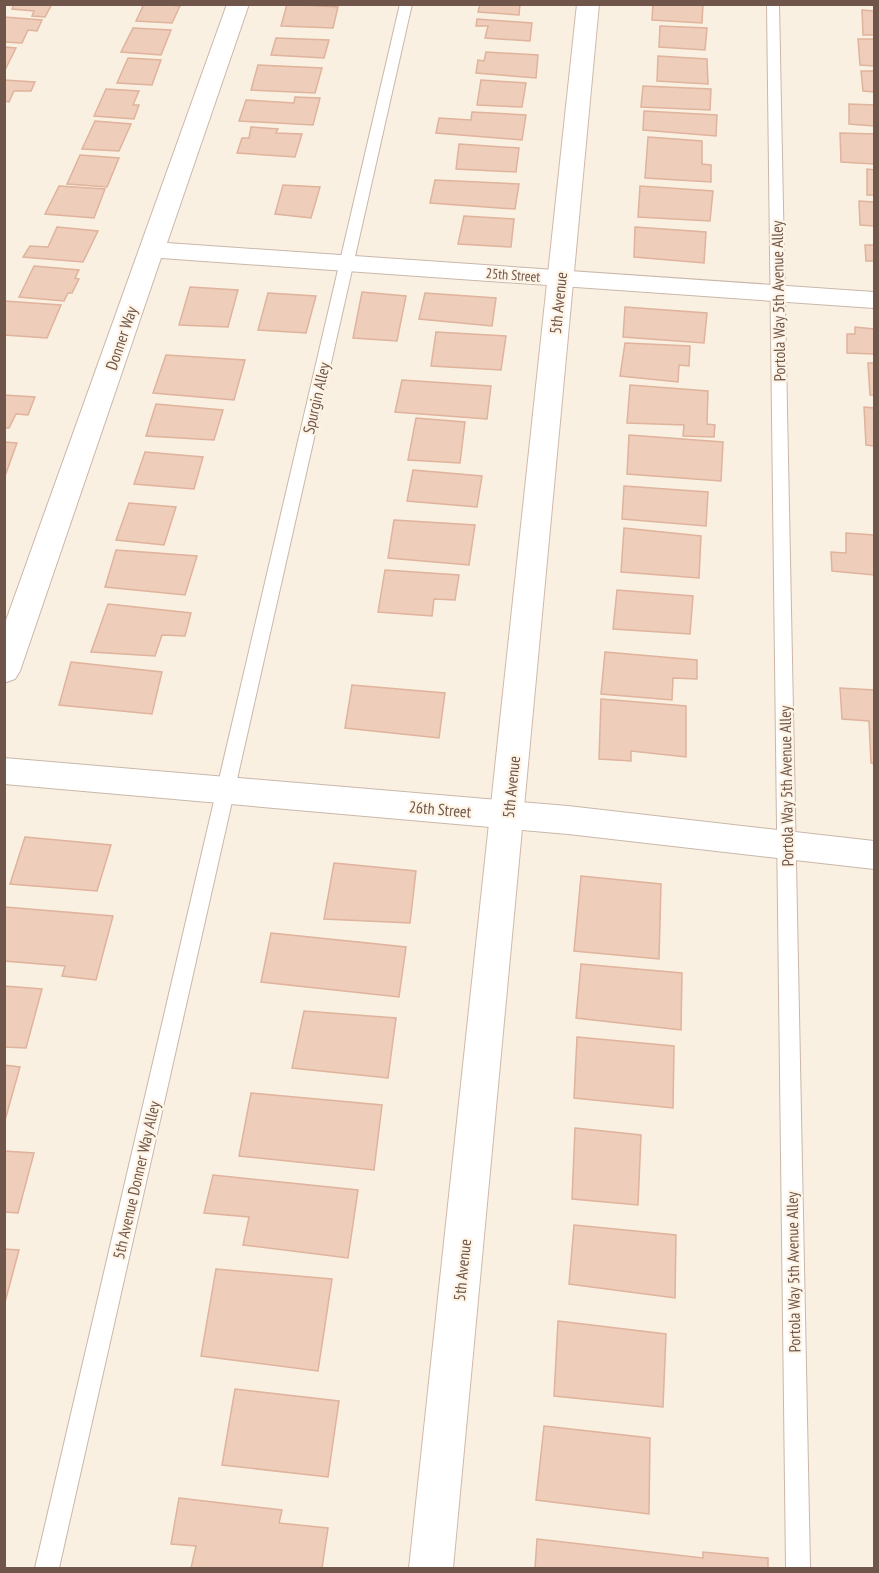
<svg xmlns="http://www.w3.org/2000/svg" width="879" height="1573" font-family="'PT Sans Narrow',sans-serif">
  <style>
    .building { fill: #eecdba; stroke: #dfb39c; stroke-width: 1.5 }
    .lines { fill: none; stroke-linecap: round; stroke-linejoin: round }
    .lane-casing { stroke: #cab7a9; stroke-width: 2 }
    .street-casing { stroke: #cab7a9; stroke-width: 2 }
    .secondary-casing { stroke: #cfb9a9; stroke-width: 2 }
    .lane { fill: #fff; fill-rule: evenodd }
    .street { fill: #fff; fill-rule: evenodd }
    .secondary { fill: #fff; fill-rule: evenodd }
    .labels { text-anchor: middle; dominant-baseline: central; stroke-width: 4.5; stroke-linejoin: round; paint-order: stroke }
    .far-street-label { font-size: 14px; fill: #70564a; stroke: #fef4e6 }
    .street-label { font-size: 16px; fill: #70564a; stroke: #fef4e6 }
  </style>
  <rect width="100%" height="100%" fill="#faf0e1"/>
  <path class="building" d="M 14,4 L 52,4 L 45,17 L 32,16 L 34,11 L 12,9 Z
    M 144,4 L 157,4 L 180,6 L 172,23 L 136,21 Z
    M 287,4 L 338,7 L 333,28 L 281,26 Z
    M 480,4 L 520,4 L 519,15 L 478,12 Z
    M 653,4 L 703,4 L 702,23 L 652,20 Z
    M 862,10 L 874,11 L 874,35 L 863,35 Z
    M 4,17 L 42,20 L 37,31 L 28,30 L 22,43 L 4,42 Z
    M 477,19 L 532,23 L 530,41 L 485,38 L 488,26 L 476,26 Z
    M 660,26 L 707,28 L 705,50 L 659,47 Z
    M 133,28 L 171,30 L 161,55 L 121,52 Z
    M 276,38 L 329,40 L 324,58 L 271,55 Z
    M 858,39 L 874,39 L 874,66 L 860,65 Z
    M 4,47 L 16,48 L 4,72 Z
    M 486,52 L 538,55 L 536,78 L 476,73 L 478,60 L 484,61 Z
    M 658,56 L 707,59 L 708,84 L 657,81 Z
    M 128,58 L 161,60 L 152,85 L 117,83 Z
    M 258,65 L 322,68 L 315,93 L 251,90 Z
    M 861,71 L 874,71 L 874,92 L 863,91 Z
    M 4,80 L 35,82 L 31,91 L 14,91 L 9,102 L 4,101 Z
    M 481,80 L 526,83 L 522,107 L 477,105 Z
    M 643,86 L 711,89 L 710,110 L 641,107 Z
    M 106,89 L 139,91 L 133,105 L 139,105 L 134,119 L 94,116 Z
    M 295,97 L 320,98 L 313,125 L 239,121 L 246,100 L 294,103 Z
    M 849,104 L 874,105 L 874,126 L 849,124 Z
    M 644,111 L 717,115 L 716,136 L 643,130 Z
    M 472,112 L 526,115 L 522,140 L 436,133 L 439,118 L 471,120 Z
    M 95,121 L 131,124 L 119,151 L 82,149 Z
    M 251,127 L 278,129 L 276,133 L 302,134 L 295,157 L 237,153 L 242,138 L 249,138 Z
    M 840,133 L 874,134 L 874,164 L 841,162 Z
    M 648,137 L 702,141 L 702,164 L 711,165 L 711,182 L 645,178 Z
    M 459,144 L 519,148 L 516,172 L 456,169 Z
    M 80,155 L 119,158 L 107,187 L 67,184 Z
    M 867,169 L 874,170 L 874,195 L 867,195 Z
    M 435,180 L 519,184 L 515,209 L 430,203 Z
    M 283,185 L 320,187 L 311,218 L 275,214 Z
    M 59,186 L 105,189 L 94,218 L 45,214 Z
    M 640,186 L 713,191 L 710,221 L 638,217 Z
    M 859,201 L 874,202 L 874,226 L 860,225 Z
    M 464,216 L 514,219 L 511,247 L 458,244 Z
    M 57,227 L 98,231 L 83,262 L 23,257 L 30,246 L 48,247 Z
    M 635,227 L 706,232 L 704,263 L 634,257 Z
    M 865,245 L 874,245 L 874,261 L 866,261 Z
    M 34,266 L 79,270 L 75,278 L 79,279 L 72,293 L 68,293 L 64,301 L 19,297 Z
    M 190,287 L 238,290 L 228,327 L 179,325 Z
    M 362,292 L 406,296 L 397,341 L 353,338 Z
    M 268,293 L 316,296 L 306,333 L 258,330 Z
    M 425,293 L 496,298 L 492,326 L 419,319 Z
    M 4,301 L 61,305 L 47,338 L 4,335 Z
    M 625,307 L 707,313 L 704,343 L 623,337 Z
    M 855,327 L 874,329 L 874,354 L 847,353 L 847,334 L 855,334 Z
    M 436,332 L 506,336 L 501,370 L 431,366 Z
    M 625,343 L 690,346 L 689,366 L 679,365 L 678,382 L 620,376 Z
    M 166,355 L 245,360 L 234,400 L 153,393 Z
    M 868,363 L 874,363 L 874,395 L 870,395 Z
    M 402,380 L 491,386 L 487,419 L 395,412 Z
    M 630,385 L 708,391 L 707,424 L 715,425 L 714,437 L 683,436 L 684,425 L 627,423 Z
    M 4,395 L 35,397 L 28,415 L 16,414 L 9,428 L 4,428 Z
    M 156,404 L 223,410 L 214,440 L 146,436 Z
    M 864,407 L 874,408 L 874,446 L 866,445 Z
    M 416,418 L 465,422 L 460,463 L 408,460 Z
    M 629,435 L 723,442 L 721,481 L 627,474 Z
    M 4,442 L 17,443 L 5,476 L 4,476 Z
    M 145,452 L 203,457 L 194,489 L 134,484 Z
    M 413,470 L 482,476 L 477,507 L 407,501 Z
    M 624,486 L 708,492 L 706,526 L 622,519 Z
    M 129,503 L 176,507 L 164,545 L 116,540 Z
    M 394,520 L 475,525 L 469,565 L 388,558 Z
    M 624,528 L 701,536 L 699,578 L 621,572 Z
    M 846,533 L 874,535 L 874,575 L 832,571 L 831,552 L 846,553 Z
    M 116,550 L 197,556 L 185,595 L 105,587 Z
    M 385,570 L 459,575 L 455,600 L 434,599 L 432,616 L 378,612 Z
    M 617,590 L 693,596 L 690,634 L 613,629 Z
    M 108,604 L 191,613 L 185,636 L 162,635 L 155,656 L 91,652 Z
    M 605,652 L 697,660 L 697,679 L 673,678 L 672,700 L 601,694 Z
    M 71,662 L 162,672 L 152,714 L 59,705 Z
    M 352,685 L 445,693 L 439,738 L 345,728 Z
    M 840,688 L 874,690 L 874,764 L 871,763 L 869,721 L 842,719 Z
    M 601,699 L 686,706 L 686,757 L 631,751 L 631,761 L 599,759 Z
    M 25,837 L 111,845 L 97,891 L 10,884 Z
    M 334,863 L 416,871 L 410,923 L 324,919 Z
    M 581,876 L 661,884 L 659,959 L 574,951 Z
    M 5,907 L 113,916 L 96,980 L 62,976 L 65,966 L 4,961 Z
    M 271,933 L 406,947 L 399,997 L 261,982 Z
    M 581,964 L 682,973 L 681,1030 L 576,1018 Z
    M 4,986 L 42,989 L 26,1048 L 4,1047 Z
    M 304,1011 L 396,1018 L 388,1078 L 292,1068 Z
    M 577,1037 L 674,1046 L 673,1108 L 574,1098 Z
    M 4,1065 L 20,1067 L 4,1124 Z
    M 251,1093 L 382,1105 L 374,1170 L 239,1156 Z
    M 575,1128 L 641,1135 L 638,1205 L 572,1199 Z
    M 4,1151 L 34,1153 L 18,1213 L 4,1212 Z
    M 213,1175 L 358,1190 L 348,1258 L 243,1245 L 249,1217 L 204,1213 Z
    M 574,1225 L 676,1235 L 675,1298 L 569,1284 Z
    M 4,1249 L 19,1250 L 4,1306 Z
    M 216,1269 L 332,1279 L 318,1371 L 201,1356 Z
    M 558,1321 L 666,1334 L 663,1407 L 554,1396 Z
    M 235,1389 L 339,1401 L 328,1477 L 222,1465 Z
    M 544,1426 L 650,1438 L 649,1514 L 536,1500 Z
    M 179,1498 L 282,1510 L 279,1523 L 328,1528 L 322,1568 L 191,1568 L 196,1546 L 171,1544 Z
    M 537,1539 L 703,1558 L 703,1552 L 768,1558 L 768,1568 L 535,1568 Z"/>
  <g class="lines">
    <g class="lane-casing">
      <path id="lane" d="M 400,4 L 412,4 L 59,1568 L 35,1568 Z
        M 767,4 L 779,4 L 810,1568 L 786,1568 Z"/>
    </g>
    <g class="street-casing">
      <path id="street" d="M 227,4 L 249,4 L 167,243 L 874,292 L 874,308 L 161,258 L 20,671 L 15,679 L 4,683 L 4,626 Z
        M 4,758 L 568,806 L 874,841 L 874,869 L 568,834 L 4,784 Z"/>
    </g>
    <g class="secondary-casing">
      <path id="secondary" d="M 577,4 L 599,4 L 453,1568 L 409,1568 Z"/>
    </g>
    <use href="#lane" class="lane"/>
    <use href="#street" class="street"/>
    <use href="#secondary" class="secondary"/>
  </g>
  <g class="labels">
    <g class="far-street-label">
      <text transform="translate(513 275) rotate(4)">25th Street</text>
    </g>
    <g class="street-label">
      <text transform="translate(778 301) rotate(-91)">Portola Way 5th Avenue Alley</text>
      <text transform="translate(558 303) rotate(-84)">5th Avenue</text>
      <text transform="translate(121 338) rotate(-71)">Donner Way</text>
      <text transform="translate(316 398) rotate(-77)">Spurgin Alley</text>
      <text transform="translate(786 786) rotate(-91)">Portola Way 5th Avenue Alley</text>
      <text transform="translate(511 787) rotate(-84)">5th Avenue</text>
      <text transform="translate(440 809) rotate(5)">26th Street</text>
      <text transform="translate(136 1180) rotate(-77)">5th Avenue Donner Way Alley</text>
      <text transform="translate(462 1270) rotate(-84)">5th Avenue</text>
      <text transform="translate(793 1272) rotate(-91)">Portola Way 5th Avenue Alley</text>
    </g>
  </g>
  <rect width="879" height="1573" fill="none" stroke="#70564a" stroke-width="12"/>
</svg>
